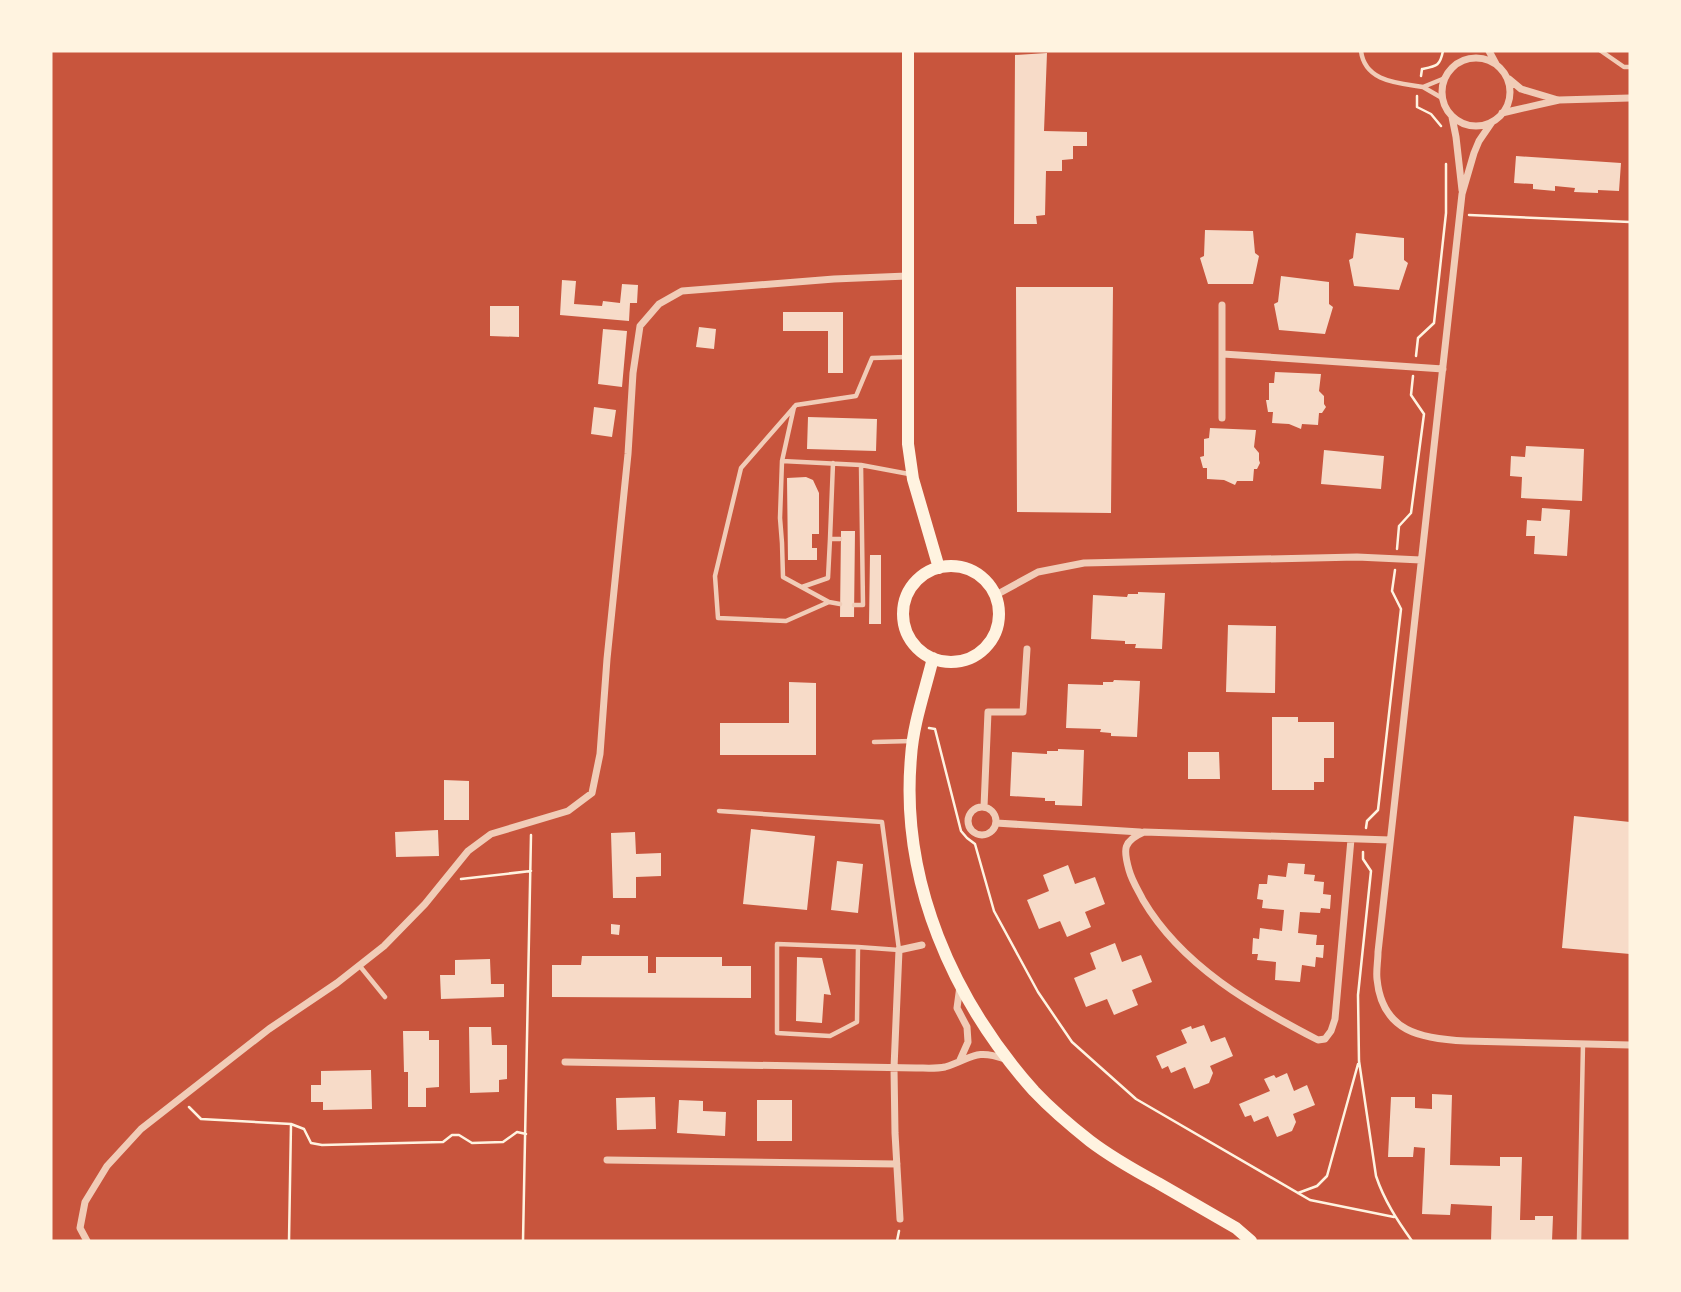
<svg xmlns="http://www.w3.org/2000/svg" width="1681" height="1292" font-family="'Golos Text',sans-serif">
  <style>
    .building { fill: #f7dbc8 }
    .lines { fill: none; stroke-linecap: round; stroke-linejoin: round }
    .path { stroke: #fff3e0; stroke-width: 2.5 }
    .service { stroke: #f1ccb7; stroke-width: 4.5 }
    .minor { stroke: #f1ccb7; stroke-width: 7 }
    .secondary { stroke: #fff3e0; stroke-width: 12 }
  </style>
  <rect width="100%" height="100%" fill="#c8553d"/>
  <path class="building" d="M 1047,53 L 1044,131 L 1087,132 L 1087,146 L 1073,146 L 1073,159 L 1062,160 L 1062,171 L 1046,171 L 1045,215 L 1036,216 L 1037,224 L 1014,224 L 1015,55 Z
    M 1516,156 L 1621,163 L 1619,191 L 1598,190 L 1598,193 L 1574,192 L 1575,188 L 1555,186 L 1555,191 L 1533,189 L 1533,184 L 1514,183 Z
    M 1205,230 L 1253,231 L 1255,253 L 1259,256 L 1253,284 L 1208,284 L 1200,258 L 1204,256 Z
    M 1356,233 L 1404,238 L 1404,260 L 1408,263 L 1399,290 L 1354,286 L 1349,260 L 1353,258 Z
    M 1281,276 L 1329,282 L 1329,304 L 1333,307 L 1325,334 L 1279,330 L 1274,304 L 1278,302 Z
    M 562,280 L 576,281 L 574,304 L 602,306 L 603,301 L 620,303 L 622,284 L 638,285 L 637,303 L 630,303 L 629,321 L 560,315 Z
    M 1016,287 L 1113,287 L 1111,513 L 1017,512 Z
    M 490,306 L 519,306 L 519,337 L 490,336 Z
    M 783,312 L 843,312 L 843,373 L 828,373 L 828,331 L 783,331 Z
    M 699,327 L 716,329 L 714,349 L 696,347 Z
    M 603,329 L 627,331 L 622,387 L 598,384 Z
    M 1275,372 L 1321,374 L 1319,391 L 1324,396 L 1324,404 L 1326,407 L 1322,413 L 1319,413 L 1318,425 L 1302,424 L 1301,429 L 1289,424 L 1272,423 L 1273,412 L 1268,412 L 1266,400 L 1269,400 L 1269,383 L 1274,383 Z
    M 594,407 L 616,410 L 612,437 L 591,434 Z
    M 808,417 L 877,419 L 876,451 L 807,449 Z
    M 1210,428 L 1256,430 L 1254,447 L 1259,453 L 1259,460 L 1260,463 L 1257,469 L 1254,469 L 1253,481 L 1237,481 L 1235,485 L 1224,480 L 1207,479 L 1207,468 L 1203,468 L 1200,457 L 1204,456 L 1204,439 L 1209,438 Z
    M 1526,446 L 1584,449 L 1582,501 L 1521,498 L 1522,477 L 1510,476 L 1511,456 L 1525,457 Z
    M 1324,450 L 1384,456 L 1381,489 L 1321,484 Z
    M 806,477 L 813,480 L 819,493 L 819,534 L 812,534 L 812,548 L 817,548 L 817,560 L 788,560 L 787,478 Z
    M 1542,508 L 1570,510 L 1567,556 L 1534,554 L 1535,536 L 1526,536 L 1527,520 L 1541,521 Z
    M 841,531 L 855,531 L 854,617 L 840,617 Z
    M 870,555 L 881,555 L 881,624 L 869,624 Z
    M 1138,592 L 1165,593 L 1162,649 L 1135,648 L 1136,644 L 1125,644 L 1125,641 L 1091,639 L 1093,595 L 1127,597 L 1128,594 L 1138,594 Z
    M 1228,625 L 1276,626 L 1275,693 L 1226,692 Z
    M 1114,680 L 1140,681 L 1137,737 L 1111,736 L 1111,733 L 1100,732 L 1101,729 L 1066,728 L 1068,684 L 1103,685 L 1103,682 L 1113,682 Z
    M 789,682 L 816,683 L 816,755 L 720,755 L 720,723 L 789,723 Z
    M 1272,717 L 1298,717 L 1298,722 L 1334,722 L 1334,758 L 1324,758 L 1324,782 L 1314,782 L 1314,790 L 1272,790 Z
    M 1058,749 L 1084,750 L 1082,806 L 1055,805 L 1055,801 L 1045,801 L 1045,798 L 1010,796 L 1012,752 L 1047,754 L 1047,751 L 1058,751 Z
    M 1188,752 L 1219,752 L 1220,779 L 1188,779 Z
    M 444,780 L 469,781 L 469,820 L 444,820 Z
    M 1574,816 L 1630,822 L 1630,954 L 1562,948 Z
    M 751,829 L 815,836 L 807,910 L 743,904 Z
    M 438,830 L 439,856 L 396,857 L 395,832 Z
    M 635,832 L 636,854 L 661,853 L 661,876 L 636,877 L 636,898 L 613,898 L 611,833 Z
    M 837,861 L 863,864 L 858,913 L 831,910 Z
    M 1288,863 L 1305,864 L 1304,874 L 1315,875 L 1314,881 L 1324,882 L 1323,894 L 1331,895 L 1330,909 L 1321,908 L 1320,913 L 1300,912 L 1298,933 L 1317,935 L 1316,945 L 1324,945 L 1323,958 L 1316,957 L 1315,967 L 1302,965 L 1300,982 L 1275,980 L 1276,962 L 1257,960 L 1258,954 L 1252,954 L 1253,938 L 1259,939 L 1260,928 L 1282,931 L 1284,910 L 1262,908 L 1263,900 L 1257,899 L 1259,884 L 1267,884 L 1268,875 L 1286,877 Z
    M 1068,865 L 1075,884 L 1095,877 L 1105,904 L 1085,912 L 1091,927 L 1067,937 L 1060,921 L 1039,929 L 1027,900 L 1049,891 L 1043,875 Z
    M 611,924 L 620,925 L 619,935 L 611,934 Z
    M 1115,943 L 1122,962 L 1141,955 L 1152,982 L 1132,990 L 1138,1005 L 1114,1015 L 1107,999 L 1086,1007 L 1074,978 L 1096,969 L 1090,953 Z
    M 582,956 L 648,956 L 648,973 L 656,973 L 656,957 L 722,957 L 722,966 L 751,966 L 751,998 L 552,997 L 552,965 L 581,965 Z
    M 797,957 L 822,958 L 831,995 L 824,994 L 822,1023 L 796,1021 Z
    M 490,959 L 491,984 L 504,984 L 504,997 L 441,999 L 440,975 L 455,975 L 455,960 Z
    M 1204,1025 L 1211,1042 L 1225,1037 L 1233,1056 L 1210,1066 L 1213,1073 L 1209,1083 L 1194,1089 L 1185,1067 L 1171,1073 L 1168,1066 L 1162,1069 L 1156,1056 L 1187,1043 L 1181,1030 L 1191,1026 L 1192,1029 Z
    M 469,1027 L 491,1027 L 492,1045 L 507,1045 L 507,1079 L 499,1080 L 499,1092 L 470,1093 Z
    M 403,1031 L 429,1031 L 429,1040 L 439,1040 L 439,1087 L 426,1088 L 426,1107 L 408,1107 L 408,1072 L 404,1072 Z
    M 371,1070 L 372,1109 L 323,1110 L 323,1102 L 311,1102 L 311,1085 L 321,1085 L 321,1071 Z
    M 1287,1073 L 1294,1091 L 1307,1085 L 1315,1105 L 1293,1114 L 1296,1122 L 1292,1131 L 1277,1137 L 1268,1116 L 1254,1122 L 1251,1115 L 1245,1117 L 1239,1104 L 1270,1091 L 1264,1079 L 1274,1075 L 1276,1078 Z
    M 1432,1094 L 1452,1095 L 1450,1165 L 1500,1166 L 1500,1157 L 1522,1157 L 1520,1220 L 1535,1220 L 1535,1216 L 1553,1216 L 1552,1241 L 1491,1241 L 1492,1206 L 1451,1204 L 1450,1215 L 1422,1214 L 1425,1148 L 1414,1147 L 1413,1157 L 1388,1157 L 1391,1097 L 1415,1097 L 1415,1108 L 1432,1109 Z
    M 655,1097 L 656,1129 L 617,1130 L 616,1098 Z
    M 679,1100 L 703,1101 L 703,1111 L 726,1112 L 725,1136 L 677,1133 Z
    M 757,1100 L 792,1100 L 792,1141 L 757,1141 Z"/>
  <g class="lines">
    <path class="path" d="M 1421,76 L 1422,69 C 1437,66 1440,66 1443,51
      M 1417,96 L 1417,107 L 1431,114 L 1441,126
      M 1469,215 L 1630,222
      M 1416,356 L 1418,338 L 1434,323 L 1446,213 L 1446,164
      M 1397,549 L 1399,526 L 1411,513 L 1424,414 L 1411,395 L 1413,376
      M 929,728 L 935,729 L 961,831 L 967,838 L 975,844 L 994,911 L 1038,992 L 1072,1042 L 1136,1099 L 1310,1200 L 1394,1217
      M 1366,828 L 1367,821 L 1378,810 L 1401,609 L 1392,591 L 1395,570
      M 1363,852 L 1363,859 L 1371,871 L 1358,995 L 1359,1061 L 1376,1176 C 1384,1200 1397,1220 1412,1241
      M 461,879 L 531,871
      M 189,1107 L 201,1119 L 291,1124 L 289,1241
      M 291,1124 L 304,1129 L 311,1143 L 322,1145 L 443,1142 L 452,1135 L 459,1135 L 472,1143 L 503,1142 L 517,1132 L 526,1134
      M 1298,1193 L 1317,1186 L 1327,1176 L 1358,1064
      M 523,1241 L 531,835
      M 897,1241 L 899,1231"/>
    <path class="service" d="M 1361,51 C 1365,82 1398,83 1423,87
      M 1601,51 L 1624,67 L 1630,67
      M 1442,98 L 1423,87 L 1445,78
      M 794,407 L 782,461 L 861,465
      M 782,461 L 780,518 L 782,543 L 783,577 L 829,602
      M 830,539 L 833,463
      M 802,587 L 828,578 L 830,539 L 840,539
      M 840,604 L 829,602 L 786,621 L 718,618 L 715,576 L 741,468 L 796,405 L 856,396 L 872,358 L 907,357
      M 854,605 L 863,605 L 861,465 L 909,474
      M 874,742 L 912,741
      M 719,811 L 882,822 L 899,950 L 858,947 L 777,944 L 777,1033 L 830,1036 L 857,1022 L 858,947
      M 359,965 L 385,997
      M 1579,1241 L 1583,1044"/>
    <path class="minor" d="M 1489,51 L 1496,64
      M1442 92a34 34 0 1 1 68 0a34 34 0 1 1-68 0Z
      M 1509,79 L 1521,89 L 1558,100
      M 1502,113 L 1559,100 L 1630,98
      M 1452,117 L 1456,137 L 1462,190
      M 1492,122 L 1479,141 L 1474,153 L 1462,194 L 1378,952 C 1378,961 1376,970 1377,979 C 1382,1032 1421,1039 1466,1041 L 1630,1045
      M 1222,305 L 1222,418
      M 1223,354 L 1443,369
      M 996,595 L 1038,572 L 1084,563 L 1357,557 L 1421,560
      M 984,807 L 988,712 L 1023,712 L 1027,649
      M968 821a14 14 0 1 1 28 0a14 14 0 1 1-28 0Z
      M 996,823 L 1140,832
      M 1351,839 L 1335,1019 L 1331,1031 L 1325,1039 L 1318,1040 C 1252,1006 1182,966 1143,900 C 1138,890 1132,881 1129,870 C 1123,849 1123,841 1144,832 L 1390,840
      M 960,986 L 957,1008 L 967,1027 L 968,1042 L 960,1060
      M 565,1062 L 916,1068 C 925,1068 936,1069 945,1067 C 972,1059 974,1048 1005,1059
      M 607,1160 L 897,1164
      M 900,1219 L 895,1133 L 894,1068 L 899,950 L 922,945
      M 87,1241 L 80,1228 L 85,1202 L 107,1166 L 141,1129 L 269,1029 L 337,983 L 384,946 L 425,904 L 468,851 L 491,834 L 568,811 L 592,793 L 600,754 L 607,659 L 628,454 L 633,373 L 640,326 L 659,304 L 682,291 L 834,279 L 907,276"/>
    <path class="secondary" d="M 908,51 L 908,444 L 913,479 L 939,568
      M903 614a48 48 0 1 1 96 0a48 48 0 1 1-96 0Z
      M 933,658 C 925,691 913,724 911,757 C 900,881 953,1000 1034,1091 C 1051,1109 1071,1126 1090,1141 C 1111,1157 1134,1170 1158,1183 C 1184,1198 1210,1213 1236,1228 L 1251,1241"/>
  </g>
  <rect width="1681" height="1292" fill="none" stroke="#fff3e0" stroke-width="105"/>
</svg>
